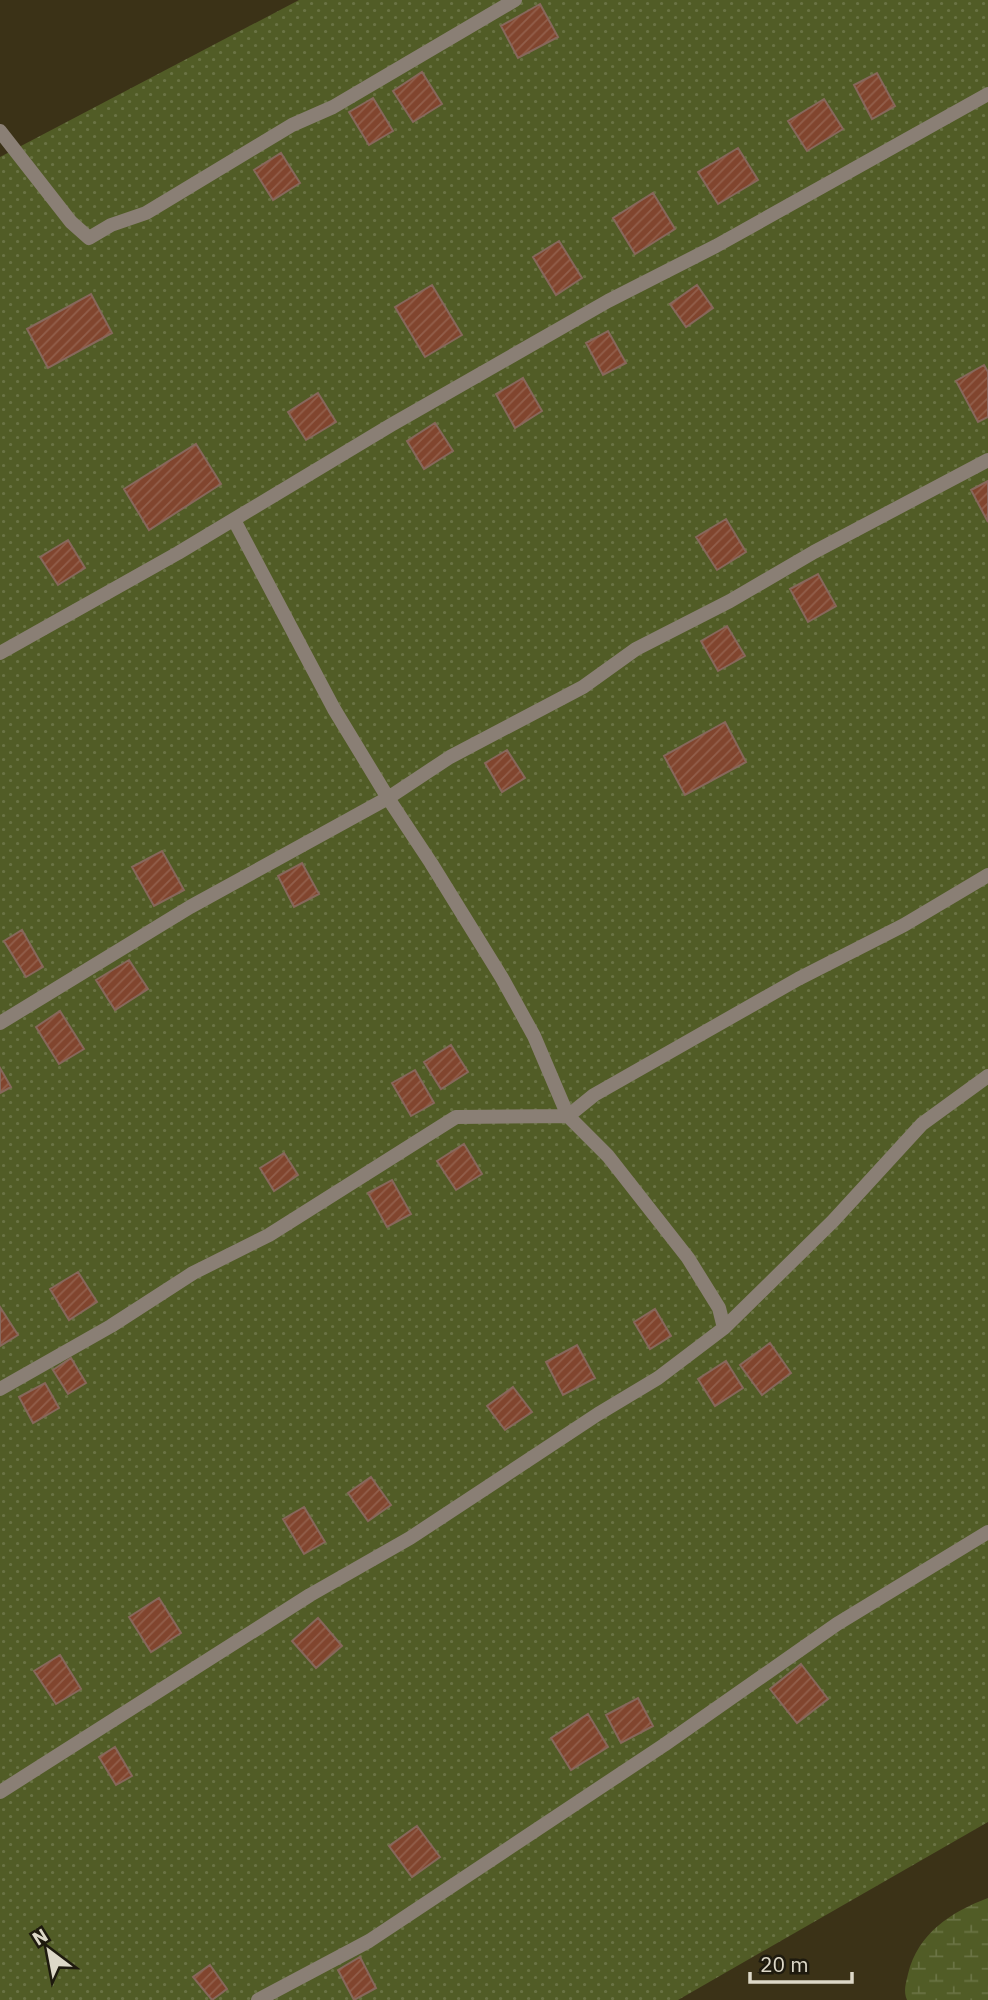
<svg xmlns="http://www.w3.org/2000/svg" width="988" height="2000" font-family="'IBM Plex Sans',sans-serif">
  <style>
    .grass { fill: url(#grass-dots) }
    .wetland { fill: url(#wetland-marsh) }
    .building { fill: url(#building-hatch); stroke: #87685c; stroke-width: 2 }
    .lines { fill: none; stroke-linecap: round; stroke-linejoin: round }
    .minor { stroke: #8a7f75; stroke-width: 14 }
  </style>
  <defs>
    <pattern id="grass-dots" width="8" height="8" patternUnits="userSpaceOnUse" patternTransform="scale(1.75)"><rect width="8" height="8" fill="#515c26"/><path d="M2 2h.1M6 6h.1" fill="none" stroke="#6a7344" stroke-width="1.8" stroke-linecap="round"/></pattern>
    <pattern id="wetland-marsh" width="20" height="14" patternUnits="userSpaceOnUse" patternTransform="scale(1.75)"><rect width="20" height="14" fill="#515c26"/><path d="M1 5h8M5 5V1M11 12h8M15 12V8" fill="none" stroke="#6a7344"/></pattern>
    <pattern id="building-hatch" width="6" height="6" patternUnits="userSpaceOnUse" patternTransform="scale(1.75)"><rect width="6" height="6" fill="#81452e"/><path d="M-1 1l2-2M0 6l6-6M5 7l2-2" fill="none" stroke="#925f4b"/></pattern>
  </defs>
  <rect width="100%" height="100%" fill="#3b3217"/>
  <path class="grass" d="M 299,0 L 988,0 L 988,1822 L 678,2000 L 0,2000 L 0,157 Z"/>
  <path class="wetland" d="M 988,1898 L 988,2000 L 907,2000 C 903,1991 906,1983 908,1974 C 918,1933 951,1912 988,1898 Z"/>
  <path class="building" d="M 540,4 L 558,37 L 518,58 L 501,26 Z
    M 422,72 L 442,104 L 413,122 L 393,91 Z
    M 877,73 L 895,106 L 872,119 L 854,85 Z
    M 373,98 L 393,131 L 369,145 L 349,112 Z
    M 824,99 L 843,129 L 807,151 L 788,121 Z
    M 738,148 L 758,180 L 718,204 L 698,172 Z
    M 281,153 L 300,183 L 273,200 L 254,170 Z
    M 653,193 L 675,229 L 635,254 L 613,218 Z
    M 559,241 L 582,278 L 556,295 L 533,257 Z
    M 432,285 L 462,335 L 425,357 L 395,307 Z
    M 697,285 L 713,308 L 686,327 L 670,304 Z
    M 91,294 L 112,333 L 48,368 L 27,329 Z
    M 608,331 L 626,363 L 603,375 L 586,343 Z
    M 984,365 L 988,372 L 988,417 L 978,422 L 956,381 Z
    M 523,378 L 542,411 L 515,428 L 496,394 Z
    M 318,393 L 336,422 L 306,440 L 288,412 Z
    M 435,423 L 453,451 L 424,469 L 407,441 Z
    M 196,444 L 221,484 L 149,530 L 124,489 Z
    M 988,481 L 988,522 L 971,490 Z
    M 726,519 L 746,552 L 717,570 L 696,537 Z
    M 68,540 L 85,568 L 58,585 L 40,557 Z
    M 818,574 L 836,606 L 808,622 L 790,589 Z
    M 727,626 L 745,656 L 718,671 L 701,641 Z
    M 725,722 L 746,762 L 685,795 L 664,756 Z
    M 507,750 L 525,778 L 502,792 L 485,763 Z
    M 162,851 L 184,890 L 154,906 L 132,867 Z
    M 302,863 L 319,894 L 294,907 L 278,876 Z
    M 22,930 L 43,967 L 26,977 L 4,941 Z
    M 129,960 L 148,989 L 115,1010 L 96,980 Z
    M 60,1011 L 84,1049 L 59,1064 L 36,1027 Z
    M 451,1045 L 468,1072 L 441,1089 L 424,1062 Z
    M 0,1068 L 11,1087 L 0,1093 Z
    M 415,1070 L 434,1103 L 411,1116 L 392,1083 Z
    M 464,1144 L 482,1174 L 456,1190 L 437,1161 Z
    M 284,1153 L 298,1175 L 274,1191 L 260,1168 Z
    M 392,1180 L 411,1214 L 387,1227 L 368,1193 Z
    M 78,1272 L 97,1302 L 69,1320 L 50,1289 Z
    M 0,1307 L 18,1335 L 0,1346 Z
    M 655,1309 L 671,1336 L 650,1349 L 634,1322 Z
    M 770,1343 L 791,1373 L 762,1395 L 740,1365 Z
    M 577,1345 L 595,1378 L 563,1395 L 546,1362 Z
    M 71,1358 L 86,1383 L 68,1394 L 53,1370 Z
    M 726,1361 L 743,1388 L 715,1406 L 698,1379 Z
    M 45,1383 L 59,1408 L 33,1423 L 19,1397 Z
    M 513,1387 L 532,1412 L 505,1430 L 487,1406 Z
    M 371,1477 L 391,1505 L 368,1521 L 348,1493 Z
    M 304,1507 L 325,1542 L 304,1554 L 283,1519 Z
    M 159,1598 L 181,1633 L 151,1652 L 129,1617 Z
    M 318,1618 L 342,1646 L 316,1668 L 292,1641 Z
    M 60,1655 L 81,1689 L 56,1704 L 34,1671 Z
    M 801,1664 L 828,1699 L 797,1723 L 770,1689 Z
    M 638,1698 L 653,1726 L 621,1743 L 606,1715 Z
    M 588,1714 L 608,1747 L 571,1770 L 551,1738 Z
    M 115,1747 L 132,1776 L 116,1785 L 99,1757 Z
    M 417,1826 L 440,1857 L 412,1877 L 389,1846 Z
    M 360,1957 L 376,1988 L 354,2000 L 338,1970 Z
    M 210,1965 L 227,1989 L 212,2000 L 193,1977 Z"/>
  <g class="lines">
    <path class="minor" d="M 0,131 L 71,222 L 89,238 L 111,225 L 146,213 L 292,125 L 333,107 L 515,0
      M 0,653 L 178,553 L 391,425 L 608,301 L 716,246 L 988,94
      M 0,1023 L 190,907 L 388,798 L 334,709 L 234,520
      M 724,1328 L 719,1308 L 688,1258 L 608,1156 L 568,1116 L 534,1036 L 502,978 L 431,863 L 388,798 L 450,757 L 583,687 L 636,649 L 730,601 L 814,552 L 988,460
      M 0,1389 L 111,1326 L 193,1273 L 269,1235 L 456,1117 L 568,1116 L 594,1095 L 798,979 L 904,925 L 988,875
      M 0,1792 L 310,1595 L 410,1538 L 598,1414 L 658,1378 L 724,1328 L 833,1221 L 922,1124 L 988,1076
      M 258,2000 L 369,1941 L 664,1745 L 837,1624 L 988,1532"/>
  </g>
  <g transform="translate(49 1951) rotate(328)" stroke="#1e1a0e" stroke-width="5" paint-order="stroke">
  <path d="M0-5L12 26L0 18L-12 26Z" fill="#ddd8c8"/>
  <text y="-10" font-size="19" font-weight="bold" text-anchor="middle" fill="#ddd8c8">N</text>
  </g>
  <path d="M750 1972v10h102v-10" fill="none" stroke="#ddd8c8" stroke-width="3.5"/>
  <text x="760" y="1972" font-size="21" fill="#ddd8c8" stroke="#1e1a0e" stroke-width="5" paint-order="stroke">20 m</text>
</svg>
